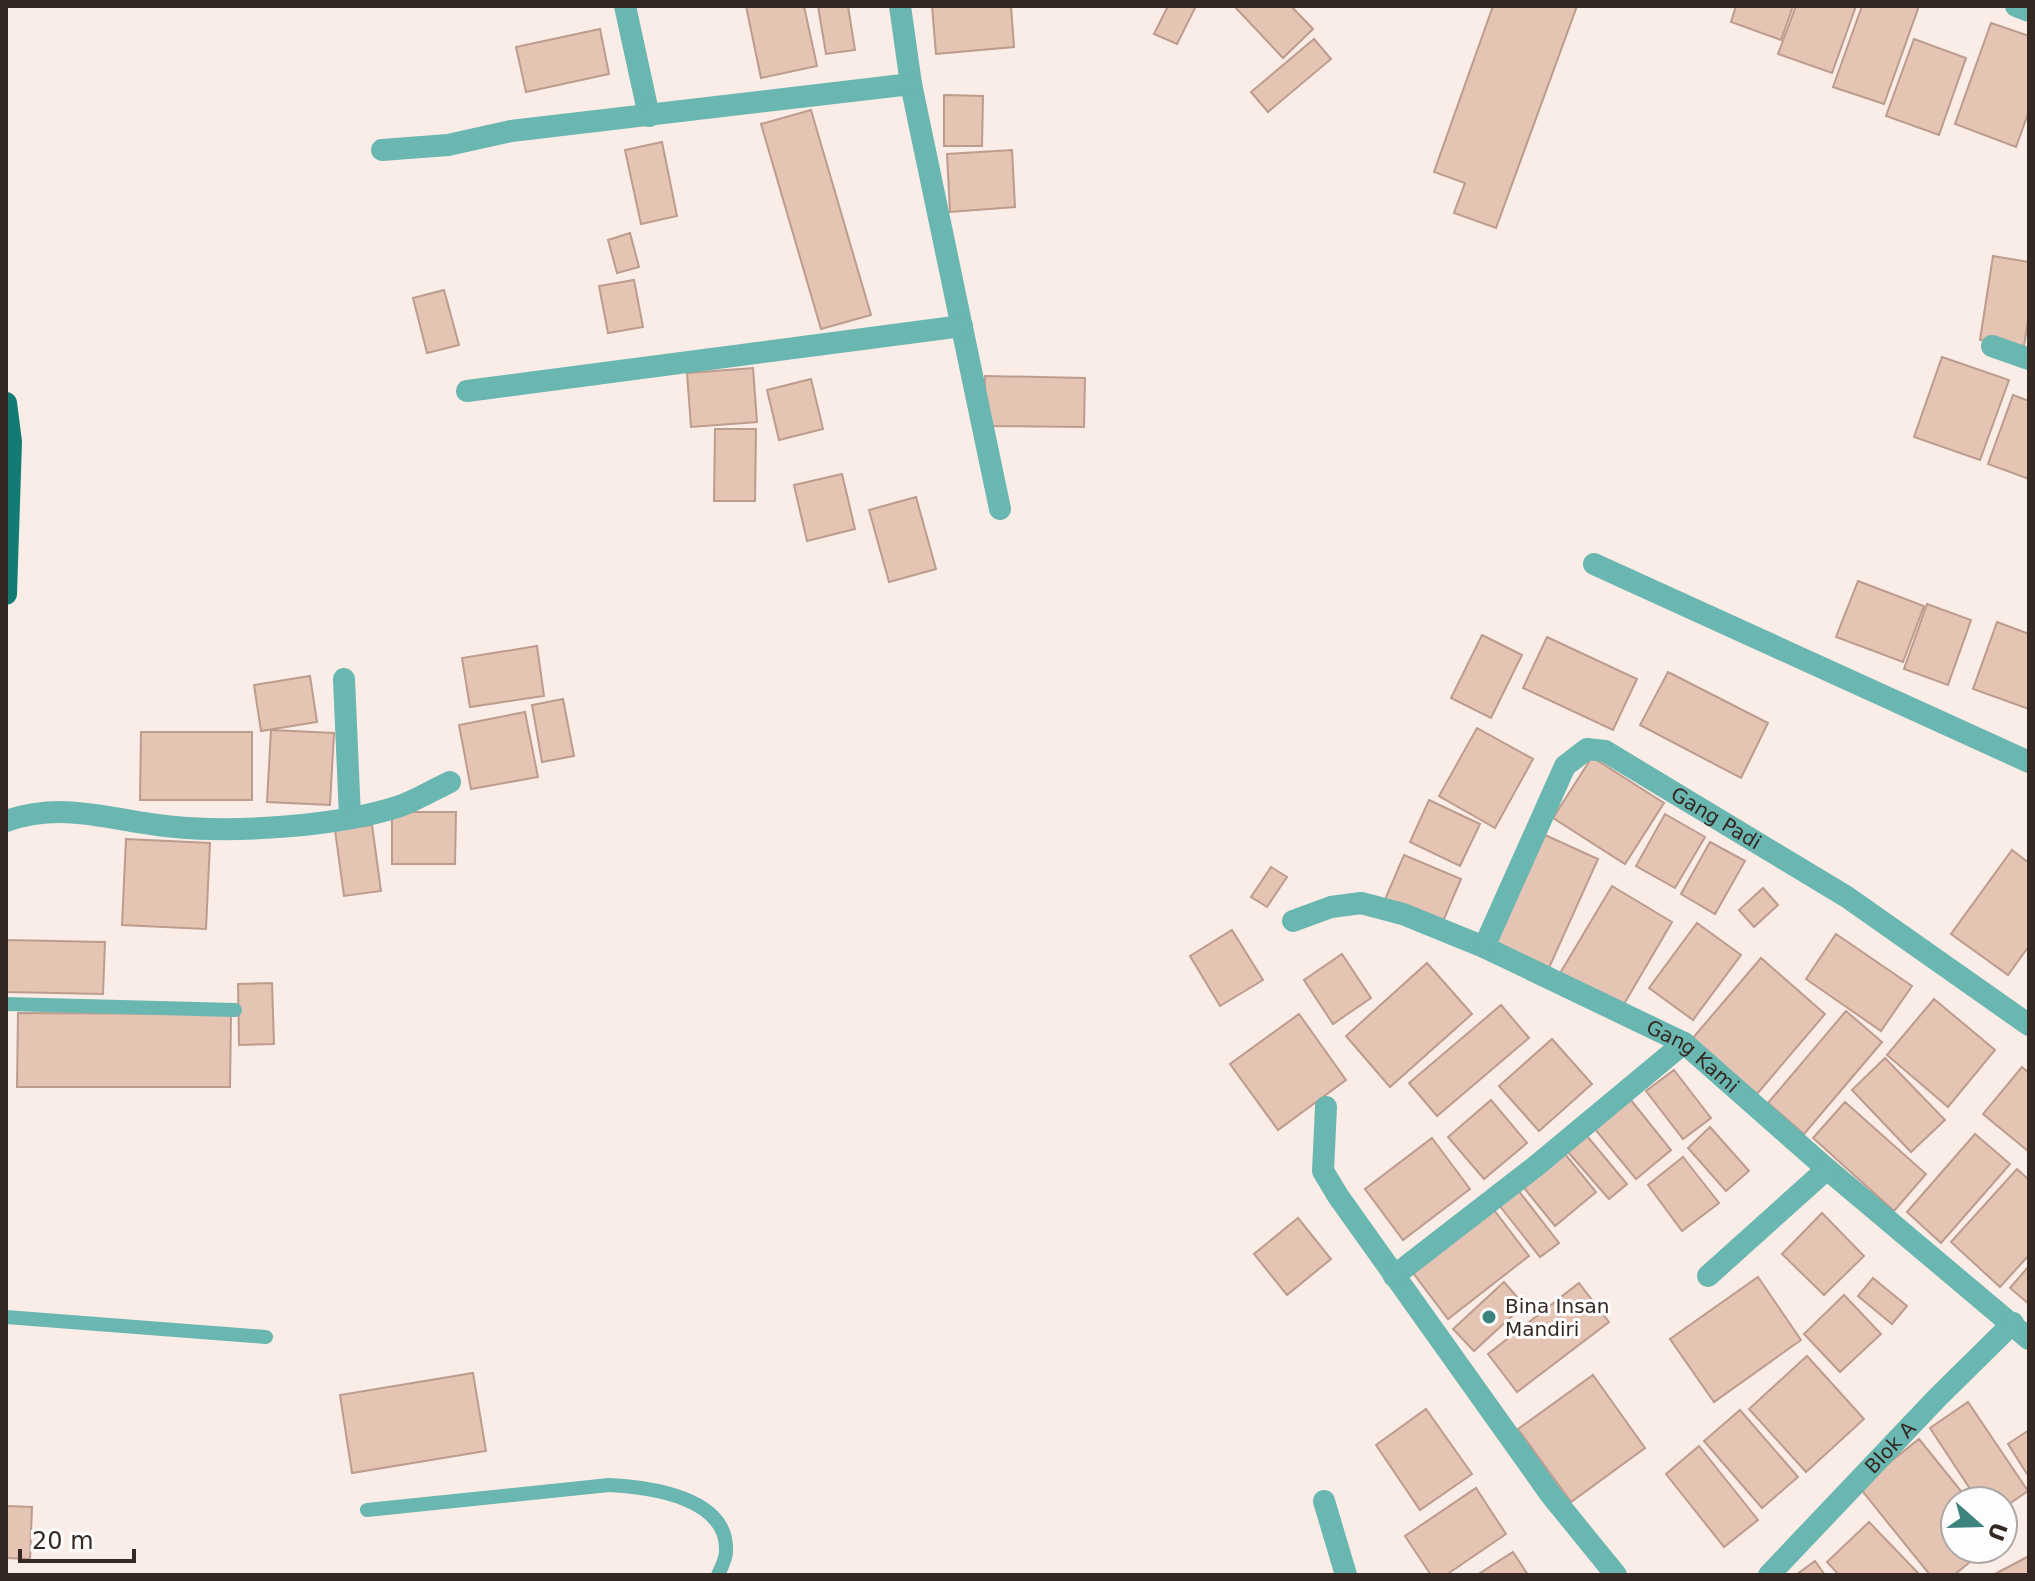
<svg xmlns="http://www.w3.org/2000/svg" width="2035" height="1581" font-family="'DejaVu Sans',sans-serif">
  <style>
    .building { fill: #e5c4b4; stroke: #bc9c8d; stroke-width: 2 }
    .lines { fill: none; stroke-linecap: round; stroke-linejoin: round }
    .service { stroke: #6ab6b0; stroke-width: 14 }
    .minor { stroke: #6ab6b0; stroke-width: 22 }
    .primary { stroke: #147a74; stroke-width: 22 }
    .poi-dot { fill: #3d847f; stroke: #fdfdfd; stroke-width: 3 }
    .labels { text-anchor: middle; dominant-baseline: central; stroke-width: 6; stroke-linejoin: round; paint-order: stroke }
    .street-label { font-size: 20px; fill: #352822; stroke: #fdfdfd }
    .poi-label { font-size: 20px; fill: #352822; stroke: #fdfdfd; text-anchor: start }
  </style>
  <rect width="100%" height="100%" fill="#faece6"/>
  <path class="building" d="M 746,6 L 804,6 L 817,66 L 761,78 Z
    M 818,6 L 848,6 L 855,50 L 826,54 Z
    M 932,6 L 1011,6 L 1014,47 L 936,54 Z
    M 1168,6 L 1196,6 L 1177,44 L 1154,34 Z
    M 1234,6 L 1291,6 L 1313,29 L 1283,58 Z
    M 1493,6 L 1577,6 L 1496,228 L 1454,213 L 1465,183 L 1434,172 Z
    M 1736,6 L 1793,6 L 1781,40 L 1731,22 Z
    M 1796,6 L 1856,6 L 1832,73 L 1778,54 Z
    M 1862,6 L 1919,6 L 1884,104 L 1833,87 Z
    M 1991,23 L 2029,36 L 2029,111 L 2016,147 L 1955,124 Z
    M 600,29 L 609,74 L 526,92 L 516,47 Z
    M 1314,39 L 1331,59 L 1268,112 L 1251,92 Z
    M 1914,39 L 1966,58 L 1939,135 L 1886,116 Z
    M 944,95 L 983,96 L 982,146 L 944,146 Z
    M 811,110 L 871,315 L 821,329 L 761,124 Z
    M 662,142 L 677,216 L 641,224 L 625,150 Z
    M 1012,150 L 1015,207 L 950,212 L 947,154 Z
    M 630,233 L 639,267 L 617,273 L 608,240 Z
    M 1993,256 L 2029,262 L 2029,314 L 2024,346 L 1980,340 Z
    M 634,280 L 643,327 L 608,333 L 599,286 Z
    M 444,290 L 459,345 L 427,353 L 413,298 Z
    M 1942,357 L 2009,380 L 1980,460 L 1914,437 Z
    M 753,368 L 757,422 L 691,427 L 687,373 Z
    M 985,376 L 1085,378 L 1084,427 L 984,426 Z
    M 811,379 L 823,429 L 779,440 L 767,390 Z
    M 2013,395 L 2029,401 L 2029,479 L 1988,464 Z
    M 715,429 L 756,429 L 755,501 L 714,501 Z
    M 842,474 L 855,529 L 807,541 L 794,485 Z
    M 916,497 L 936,569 L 889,582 L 869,510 Z
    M 1858,581 L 1924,606 L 1903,662 L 1836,637 Z
    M 1927,604 L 1971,620 L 1948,685 L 1904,669 Z
    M 1997,622 L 2029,634 L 2029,709 L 1973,689 Z
    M 1482,635 L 1522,655 L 1491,718 L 1451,698 Z
    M 1547,637 L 1637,679 L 1613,730 L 1523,688 Z
    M 537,646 L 544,696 L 470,707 L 462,658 Z
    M 1668,672 L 1768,723 L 1741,778 L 1640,725 Z
    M 310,676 L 317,722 L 261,731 L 254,685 Z
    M 563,699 L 574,756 L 542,762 L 532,705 Z
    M 525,712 L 538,777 L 471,789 L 459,725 Z
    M 1477,728 L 1533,759 L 1495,828 L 1439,796 Z
    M 271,730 L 334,733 L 330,805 L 267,802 Z
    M 141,732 L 252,732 L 252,800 L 140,800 Z
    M 1592,757 L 1664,803 L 1625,864 L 1553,818 Z
    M 1429,800 L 1480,824 L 1460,866 L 1410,842 Z
    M 392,812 L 456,812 L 455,864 L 392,864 Z
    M 1665,814 L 1705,837 L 1675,888 L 1636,866 Z
    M 372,825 L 381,891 L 344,896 L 335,830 Z
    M 1545,835 L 1598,859 L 1548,970 L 1494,946 Z
    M 126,839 L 210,843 L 206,929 L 122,925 Z
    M 1710,842 L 1745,861 L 1715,914 L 1681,894 Z
    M 2012,850 L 2029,863 L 2029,946 L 2008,975 L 1951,934 Z
    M 1404,855 L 1461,879 L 1441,926 L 1384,902 Z
    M 1271,867 L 1287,877 L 1267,907 L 1251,897 Z
    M 1612,886 L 1672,922 L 1620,1011 L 1559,975 Z
    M 1763,888 L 1778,905 L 1754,927 L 1739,910 Z
    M 1697,923 L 1741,955 L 1693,1020 L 1649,988 Z
    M 1232,930 L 1263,980 L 1220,1006 L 1190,956 Z
    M 1836,934 L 1912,986 L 1881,1031 L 1806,979 Z
    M 6,940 L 105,942 L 103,994 L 6,992 Z
    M 1342,954 L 1371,998 L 1333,1024 L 1304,980 Z
    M 1761,958 L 1825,1014 L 1757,1094 L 1692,1039 Z
    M 1427,963 L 1472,1014 L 1390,1087 L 1346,1036 Z
    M 272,983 L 274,1044 L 239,1045 L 238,984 Z
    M 1934,999 L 1995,1050 L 1948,1107 L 1887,1055 Z
    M 1501,1005 L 1529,1038 L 1437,1116 L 1409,1083 Z
    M 1846,1011 L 1882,1042 L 1804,1134 L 1768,1103 Z
    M 18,1013 L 231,1014 L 230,1087 L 17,1087 Z
    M 1299,1014 L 1346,1080 L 1278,1130 L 1230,1064 Z
    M 1552,1039 L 1592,1084 L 1539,1131 L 1499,1086 Z
    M 1885,1058 L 1945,1120 L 1911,1152 L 1852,1090 Z
    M 2022,1067 L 2029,1073 L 2029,1152 L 1983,1114 Z
    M 1674,1070 L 1711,1118 L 1683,1139 L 1646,1091 Z
    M 1630,1099 L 1671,1150 L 1636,1179 L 1594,1128 Z
    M 1491,1100 L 1527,1143 L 1484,1179 L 1448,1137 Z
    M 1845,1102 L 1926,1174 L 1894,1211 L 1813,1138 Z
    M 1710,1127 L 1749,1171 L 1726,1191 L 1688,1148 Z
    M 1975,1134 L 2010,1164 L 1941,1243 L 1907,1212 Z
    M 1587,1136 L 1627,1184 L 1609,1199 L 1568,1152 Z
    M 1432,1138 L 1470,1189 L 1403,1240 L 1365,1189 Z
    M 1560,1148 L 1596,1192 L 1555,1226 L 1520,1183 Z
    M 1683,1157 L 1719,1203 L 1682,1231 L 1648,1185 Z
    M 2017,1169 L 2029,1180 L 2029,1255 L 2000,1287 L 1951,1242 Z
    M 1518,1190 L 1559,1243 L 1540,1257 L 1499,1205 Z
    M 1491,1206 L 1529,1256 L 1448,1319 L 1410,1269 Z
    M 1822,1213 L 1864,1256 L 1824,1295 L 1782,1254 Z
    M 1298,1218 L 1331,1259 L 1287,1295 L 1254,1254 Z
    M 2029,1266 L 2029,1304 L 2010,1288 Z
    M 1758,1277 L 1801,1340 L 1714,1402 L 1670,1339 Z
    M 1873,1278 L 1907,1306 L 1892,1324 L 1858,1296 Z
    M 1504,1282 L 1524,1305 L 1474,1351 L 1453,1329 Z
    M 1579,1283 L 1609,1322 L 1517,1392 L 1488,1354 Z
    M 1844,1295 L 1881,1334 L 1840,1372 L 1804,1334 Z
    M 1807,1356 L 1864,1419 L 1806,1472 L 1749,1409 Z
    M 473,1373 L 486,1451 L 352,1473 L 340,1395 Z
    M 1593,1375 L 1645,1448 L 1571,1502 L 1518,1429 Z
    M 1968,1402 L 2028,1491 L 2003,1508 L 2003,1501 L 1978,1501 L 1930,1428 Z
    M 1426,1409 L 1472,1474 L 1420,1510 L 1376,1445 Z
    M 1740,1410 L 1798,1477 L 1762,1508 L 1704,1441 Z
    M 2029,1430 L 2029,1477 L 2008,1444 Z
    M 1919,1439 L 1969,1501 L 1955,1501 L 1955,1549 L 1986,1549 L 1954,1575 L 1930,1575 L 1859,1487 Z
    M 1699,1446 L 1758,1520 L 1724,1547 L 1666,1474 Z
    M 1476,1488 L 1506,1534 L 1446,1575 L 1431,1575 L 1405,1536 Z
    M 6,1506 L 32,1507 L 30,1559 L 6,1558 Z
    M 1869,1522 L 1920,1575 L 1839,1575 L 1827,1562 Z
    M 1513,1552 L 1528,1575 L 1477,1575 Z
    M 2029,1556 L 2029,1575 L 1993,1575 Z
    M 1815,1561 L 1825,1575 L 1796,1575 Z"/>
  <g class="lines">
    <path class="service" d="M 6,1004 L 235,1010
      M 6,1317 L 266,1337
      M 367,1510 L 609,1485 C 649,1487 729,1497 726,1552 C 726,1559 721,1568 718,1575"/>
    <g class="minor">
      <path d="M 625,6 L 649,116"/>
      <path d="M 900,6 L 911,84 L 1000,509"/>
      <path d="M 2016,6 L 2029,11"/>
      <path d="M 382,150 L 448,145 L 511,131 L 911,84"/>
      <path d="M 1992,346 L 2029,359"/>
      <path d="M 467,391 L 962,326"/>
      <path d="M 1594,564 L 2029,762"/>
      <path d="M 344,679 L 350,817"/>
      <path d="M 6,821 C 67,800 115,822 175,827 C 238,833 340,826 400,806 C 417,800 433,790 450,782"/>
      <path id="s1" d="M 1293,921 L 1331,907 L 1361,903 L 1403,914 L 1484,947 L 1684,1043 L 1827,1169 L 2029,1339"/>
      <path id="s2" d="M 1484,947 L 1565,766 L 1587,749 L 1605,751 L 1847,897 L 2029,1025"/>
      <path d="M 1326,1107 L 1323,1171 L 1338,1196 L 1551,1495 L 1616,1575"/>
      <path d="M 1394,1276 L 1536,1166 L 1684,1043"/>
      <path d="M 1708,1276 L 1827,1169"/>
      <path d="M 1324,1501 L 1346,1575"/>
      <path id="s3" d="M 1769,1575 L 1937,1398 L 2013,1323"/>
    </g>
    <path class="primary" d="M 6,403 L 11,442 L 6,594"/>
  </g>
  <circle class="poi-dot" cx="1489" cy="1317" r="8"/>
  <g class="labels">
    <g class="street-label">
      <text stroke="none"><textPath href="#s2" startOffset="374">Gang Padi</textPath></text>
      <text stroke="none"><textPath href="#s1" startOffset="438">Gang Kami</textPath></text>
      <text stroke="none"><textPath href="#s3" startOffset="176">Blok A</textPath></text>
    </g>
    <g class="poi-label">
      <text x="1505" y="1306">Bina Insan<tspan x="1505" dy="23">Mandiri</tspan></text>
    </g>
  </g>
  <rect width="2035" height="1581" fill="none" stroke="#352822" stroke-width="16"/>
  <g transform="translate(1979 1525) rotate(110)"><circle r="38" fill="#fdfdfd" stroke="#ada8a5" stroke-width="2"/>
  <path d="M0-6L14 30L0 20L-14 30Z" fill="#3d847f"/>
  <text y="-12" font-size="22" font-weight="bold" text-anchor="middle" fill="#352822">U</text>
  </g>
  <path d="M20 1549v12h114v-12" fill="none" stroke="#352822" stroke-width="4"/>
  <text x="32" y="1549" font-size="24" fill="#352822" stroke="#fdfdfd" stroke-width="6" paint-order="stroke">20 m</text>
</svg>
